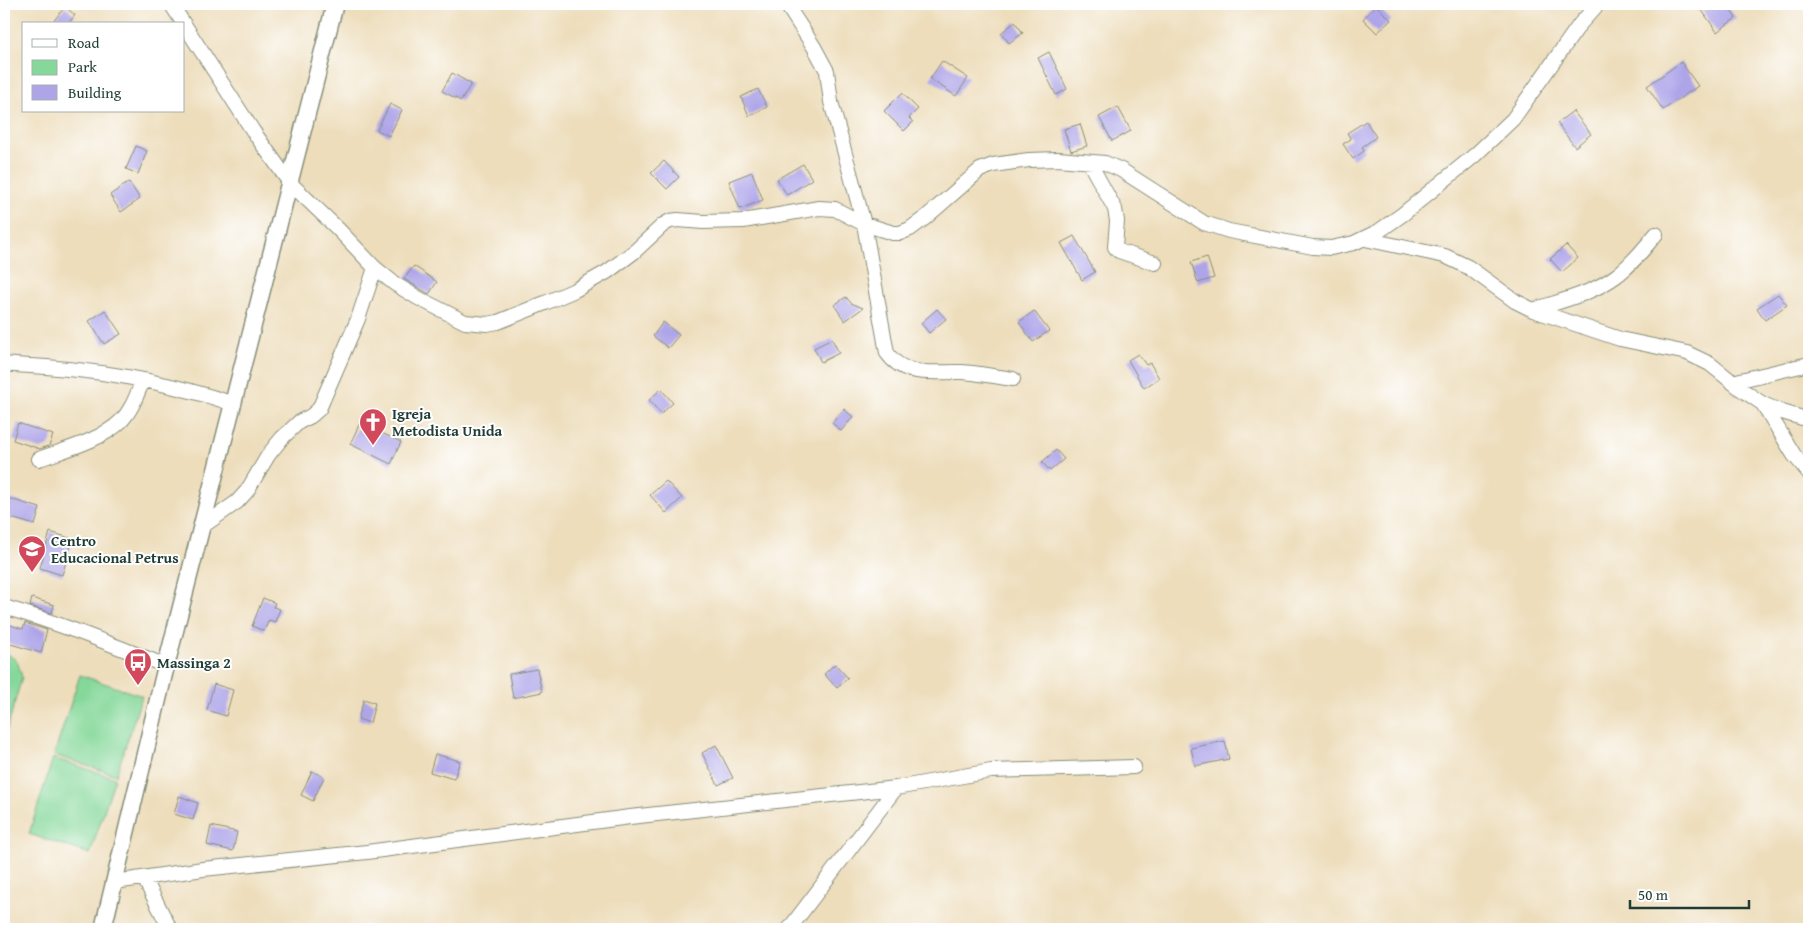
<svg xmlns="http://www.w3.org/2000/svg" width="1813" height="933" font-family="'Gentium Book Plus',serif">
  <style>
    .green { fill: #85d89a; stroke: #528a67 }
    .building { fill: #aea5e9 }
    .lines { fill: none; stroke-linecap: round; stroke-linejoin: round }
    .minor-casing { stroke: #868d78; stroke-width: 16 }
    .tertiary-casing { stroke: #868d78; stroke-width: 19 }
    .minor { stroke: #fff; stroke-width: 14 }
    .tertiary { stroke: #fff; stroke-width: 16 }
    .labels { text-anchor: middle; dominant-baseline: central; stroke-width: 4; stroke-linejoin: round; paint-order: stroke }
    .poi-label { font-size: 15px; font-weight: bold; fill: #1f3d34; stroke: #fff; text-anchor: start }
  </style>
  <rect width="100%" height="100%" fill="#fff"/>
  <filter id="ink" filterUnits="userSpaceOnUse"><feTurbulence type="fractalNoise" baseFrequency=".02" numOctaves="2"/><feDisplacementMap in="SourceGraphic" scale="10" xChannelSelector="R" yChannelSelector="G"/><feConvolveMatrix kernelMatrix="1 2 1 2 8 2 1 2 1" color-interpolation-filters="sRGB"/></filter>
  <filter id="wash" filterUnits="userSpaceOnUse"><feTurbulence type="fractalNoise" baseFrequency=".0096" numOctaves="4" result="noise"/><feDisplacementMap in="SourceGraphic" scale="20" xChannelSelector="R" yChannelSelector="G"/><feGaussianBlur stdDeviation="1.12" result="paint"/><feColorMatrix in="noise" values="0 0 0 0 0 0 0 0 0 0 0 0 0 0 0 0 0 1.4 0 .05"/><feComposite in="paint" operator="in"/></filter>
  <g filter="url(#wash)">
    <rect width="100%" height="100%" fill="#edddbb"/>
    <path class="green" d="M 4,651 L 17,661 L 22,677 L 4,739 Z
      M 80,675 L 142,696 L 116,775 L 54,755 Z
      M 53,758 L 115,778 L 90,854 L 29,834 Z"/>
    <g id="blocks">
      <path class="building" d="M 1709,4 L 1726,4 L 1736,18 L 1717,32 L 1701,9 Z
        M 1376,5 L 1391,20 L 1377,33 L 1363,19 Z
        M 65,7 L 75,15 L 68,24 L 51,24 Z
        M 1015,22 L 1023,33 L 1009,43 L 1001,33 Z
        M 1049,52 L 1067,89 L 1056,95 L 1038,58 Z
        M 942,61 L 968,78 L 956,96 L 930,79 Z
        M 1681,62 L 1698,86 L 1663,110 L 1647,86 Z
        M 452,73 L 471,84 L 461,101 L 442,91 Z
        M 758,89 L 767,107 L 749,116 L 741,97 Z
        M 902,93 L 918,109 L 909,118 L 913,122 L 904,131 L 884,111 Z
        M 390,104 L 402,110 L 389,136 L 377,130 Z
        M 1118,107 L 1131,131 L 1112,141 L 1099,117 Z
        M 1573,111 L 1591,134 L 1575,147 L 1557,123 Z
        M 1366,121 L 1376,137 L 1362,147 L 1364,151 L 1353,159 L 1343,144 L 1351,139 L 1347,133 Z
        M 1080,124 L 1087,146 L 1071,151 L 1064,129 Z
        M 136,146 L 147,151 L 138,174 L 126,169 Z
        M 664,161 L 679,177 L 667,189 L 651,173 Z
        M 803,164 L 812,179 L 787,195 L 777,179 Z
        M 752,172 L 763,200 L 740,209 L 729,181 Z
        M 129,182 L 140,199 L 121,212 L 110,195 Z
        M 1074,236 L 1095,272 L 1082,280 L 1061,243 Z
        M 1566,245 L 1578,258 L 1562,272 L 1550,259 Z
        M 1207,257 L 1214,278 L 1198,283 L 1191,262 Z
        M 414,266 L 437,282 L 429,294 L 404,279 Z
        M 1778,294 L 1787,305 L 1765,320 L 1757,308 Z
        M 846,297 L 851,303 L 863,308 L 845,321 L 834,305 Z
        M 937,309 L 946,319 L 929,333 L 921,323 Z
        M 105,310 L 121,334 L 104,344 L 89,321 Z
        M 1034,311 L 1049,331 L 1033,342 L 1019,322 Z
        M 663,322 L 679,335 L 668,348 L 653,336 Z
        M 832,339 L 839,353 L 821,362 L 814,348 Z
        M 1138,354 L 1146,365 L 1150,363 L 1159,378 L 1144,388 L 1128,360 Z
        M 661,389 L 673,403 L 661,414 L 649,400 Z
        M 844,409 L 853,417 L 841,431 L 832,423 Z
        M 18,423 L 53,435 L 49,446 L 40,449 L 13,440 Z
        M 360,423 L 401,442 L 391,464 L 350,444 Z
        M 1056,450 L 1064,459 L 1050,471 L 1042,462 Z
        M 666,481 L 682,498 L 666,513 L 650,495 Z
        M 4,497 L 40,508 L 35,525 L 4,516 Z
        M 50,532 L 73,539 L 62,575 L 40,568 Z
        M 32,598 L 54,605 L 52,613 L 30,606 Z
        M 263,598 L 275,603 L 273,607 L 280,609 L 275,622 L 269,620 L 264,631 L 252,626 Z
        M 4,623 L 23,629 L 25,623 L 47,630 L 41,653 L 4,642 Z
        M 835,664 L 848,678 L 837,688 L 824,674 Z
        M 537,669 L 542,692 L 513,698 L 509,674 Z
        M 214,684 L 233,690 L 226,716 L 207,710 Z
        M 364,699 L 375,703 L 370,723 L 358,719 Z
        M 1225,741 L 1229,759 L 1195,766 L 1191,748 Z
        M 716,745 L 733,778 L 718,785 L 702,753 Z
        M 435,754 L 460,761 L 454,779 L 430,772 Z
        M 312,771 L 324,777 L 313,801 L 301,795 Z
        M 179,796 L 198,803 L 193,820 L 174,814 Z
        M 211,826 L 237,832 L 233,851 L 207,845 Z"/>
    </g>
  </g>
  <g filter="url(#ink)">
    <use href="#blocks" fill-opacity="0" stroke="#868d78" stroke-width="1"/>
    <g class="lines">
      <g class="minor-casing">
        <path id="minor" d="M 171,4 L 253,131 L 290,183 L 338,229 L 375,268 L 395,284 L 418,298 L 465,322 L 487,324 L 498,322 L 545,303 L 575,290 L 607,272 L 634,252 L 663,225 L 670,221 L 678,220 L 703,222 L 743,221 L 819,208 L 835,209 L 864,224 L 893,233 L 900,233 L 910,229 L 925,218 L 980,170 L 993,165 L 1029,160 L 1058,159 L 1105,163 L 1121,170 L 1204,223 L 1229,231 L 1313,247 L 1331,248 L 1354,243 L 1379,231 L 1403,214 L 1475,155 L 1513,119 L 1580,24 L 1598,4
          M 786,4 L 814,47 L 827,71 L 831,102 L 864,224 L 887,353 C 905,379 935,371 962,372 C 979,373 996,377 1013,379
          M 1089,162 L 1115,209 L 1117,221 L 1115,247 L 1119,251 L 1155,263
          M 1365,239 L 1445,256 L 1468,267 L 1515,301 L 1533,310 L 1620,339 L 1687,353 L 1710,364 L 1741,389 L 1763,404 L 1782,412 L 1809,420
          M 1533,310 C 1560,301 1592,294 1616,276 C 1631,265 1644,249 1656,234
          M 4,364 C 22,366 40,366 57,368 C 118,373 177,385 234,404
          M 1732,382 L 1809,364
          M 1763,404 L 1794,455 L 1809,473
          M 39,459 C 64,450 102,440 121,421 C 132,410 137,394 143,380
          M 203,526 L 237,502 L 247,491 L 269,454 L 282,438 L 299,422 L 311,416 L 319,409 L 358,319 L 375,268
          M 4,607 C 59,623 113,645 166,666
          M 144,878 L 170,929
          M 115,882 L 203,869 L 367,852 L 630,817 L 896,788 L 991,771 L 1134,767
          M 789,929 L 896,788"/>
      </g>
      <g class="tertiary-casing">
        <path id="tertiary" d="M 103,929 L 166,666 L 335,4"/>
      </g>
      <use href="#minor" class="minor"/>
      <use href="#tertiary" class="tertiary"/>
    </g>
  </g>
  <defs>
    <g id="church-pin" transform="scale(1.4375)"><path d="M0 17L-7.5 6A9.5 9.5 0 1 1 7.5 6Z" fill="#d1495b" stroke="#fff"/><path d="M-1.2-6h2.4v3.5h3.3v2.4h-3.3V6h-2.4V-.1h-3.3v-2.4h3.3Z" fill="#fff"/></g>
    <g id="school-pin" transform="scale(1.4375)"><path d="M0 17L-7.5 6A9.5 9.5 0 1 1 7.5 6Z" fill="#d1495b" stroke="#fff"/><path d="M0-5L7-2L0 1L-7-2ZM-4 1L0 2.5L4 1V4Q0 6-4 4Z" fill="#fff"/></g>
    <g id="bus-pin" transform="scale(1.4375)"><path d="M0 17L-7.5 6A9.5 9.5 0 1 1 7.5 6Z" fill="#d1495b" stroke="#fff"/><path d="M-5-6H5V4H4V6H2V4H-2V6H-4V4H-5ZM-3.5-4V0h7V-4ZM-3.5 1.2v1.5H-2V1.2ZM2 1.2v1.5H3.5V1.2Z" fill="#fff"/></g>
  </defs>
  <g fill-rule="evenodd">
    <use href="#church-pin" x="373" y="422"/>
    <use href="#school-pin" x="32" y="549"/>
    <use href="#bus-pin" x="138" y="662"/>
  </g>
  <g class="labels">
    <g class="poi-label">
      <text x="392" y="413">Igreja<tspan x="392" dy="17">Metodista Unida</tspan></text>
      <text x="51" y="540">Centro<tspan x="51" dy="17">Educacional Petrus</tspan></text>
      <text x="157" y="662">Massinga 2</text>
    </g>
  </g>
  <rect width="1813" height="933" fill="none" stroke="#fff" stroke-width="20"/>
  <rect x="22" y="22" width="162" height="90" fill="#ffffff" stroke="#a5b1ae"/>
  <rect x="32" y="39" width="25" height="8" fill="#ffffff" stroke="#a5b1ae"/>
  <text x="68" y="48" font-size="15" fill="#1f3d34">Road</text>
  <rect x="32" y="60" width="25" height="15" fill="#85d89a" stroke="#a5b1ae"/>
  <text x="68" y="72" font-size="15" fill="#1f3d34">Park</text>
  <rect x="32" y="85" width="25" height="15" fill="#aea5e9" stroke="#a5b1ae"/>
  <text x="68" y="98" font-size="15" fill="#1f3d34">Building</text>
  <path d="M1630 900v8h119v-8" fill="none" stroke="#1f3d34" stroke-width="2.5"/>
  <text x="1638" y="900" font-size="15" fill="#1f3d34" stroke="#ffffff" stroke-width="4" paint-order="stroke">50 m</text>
</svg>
